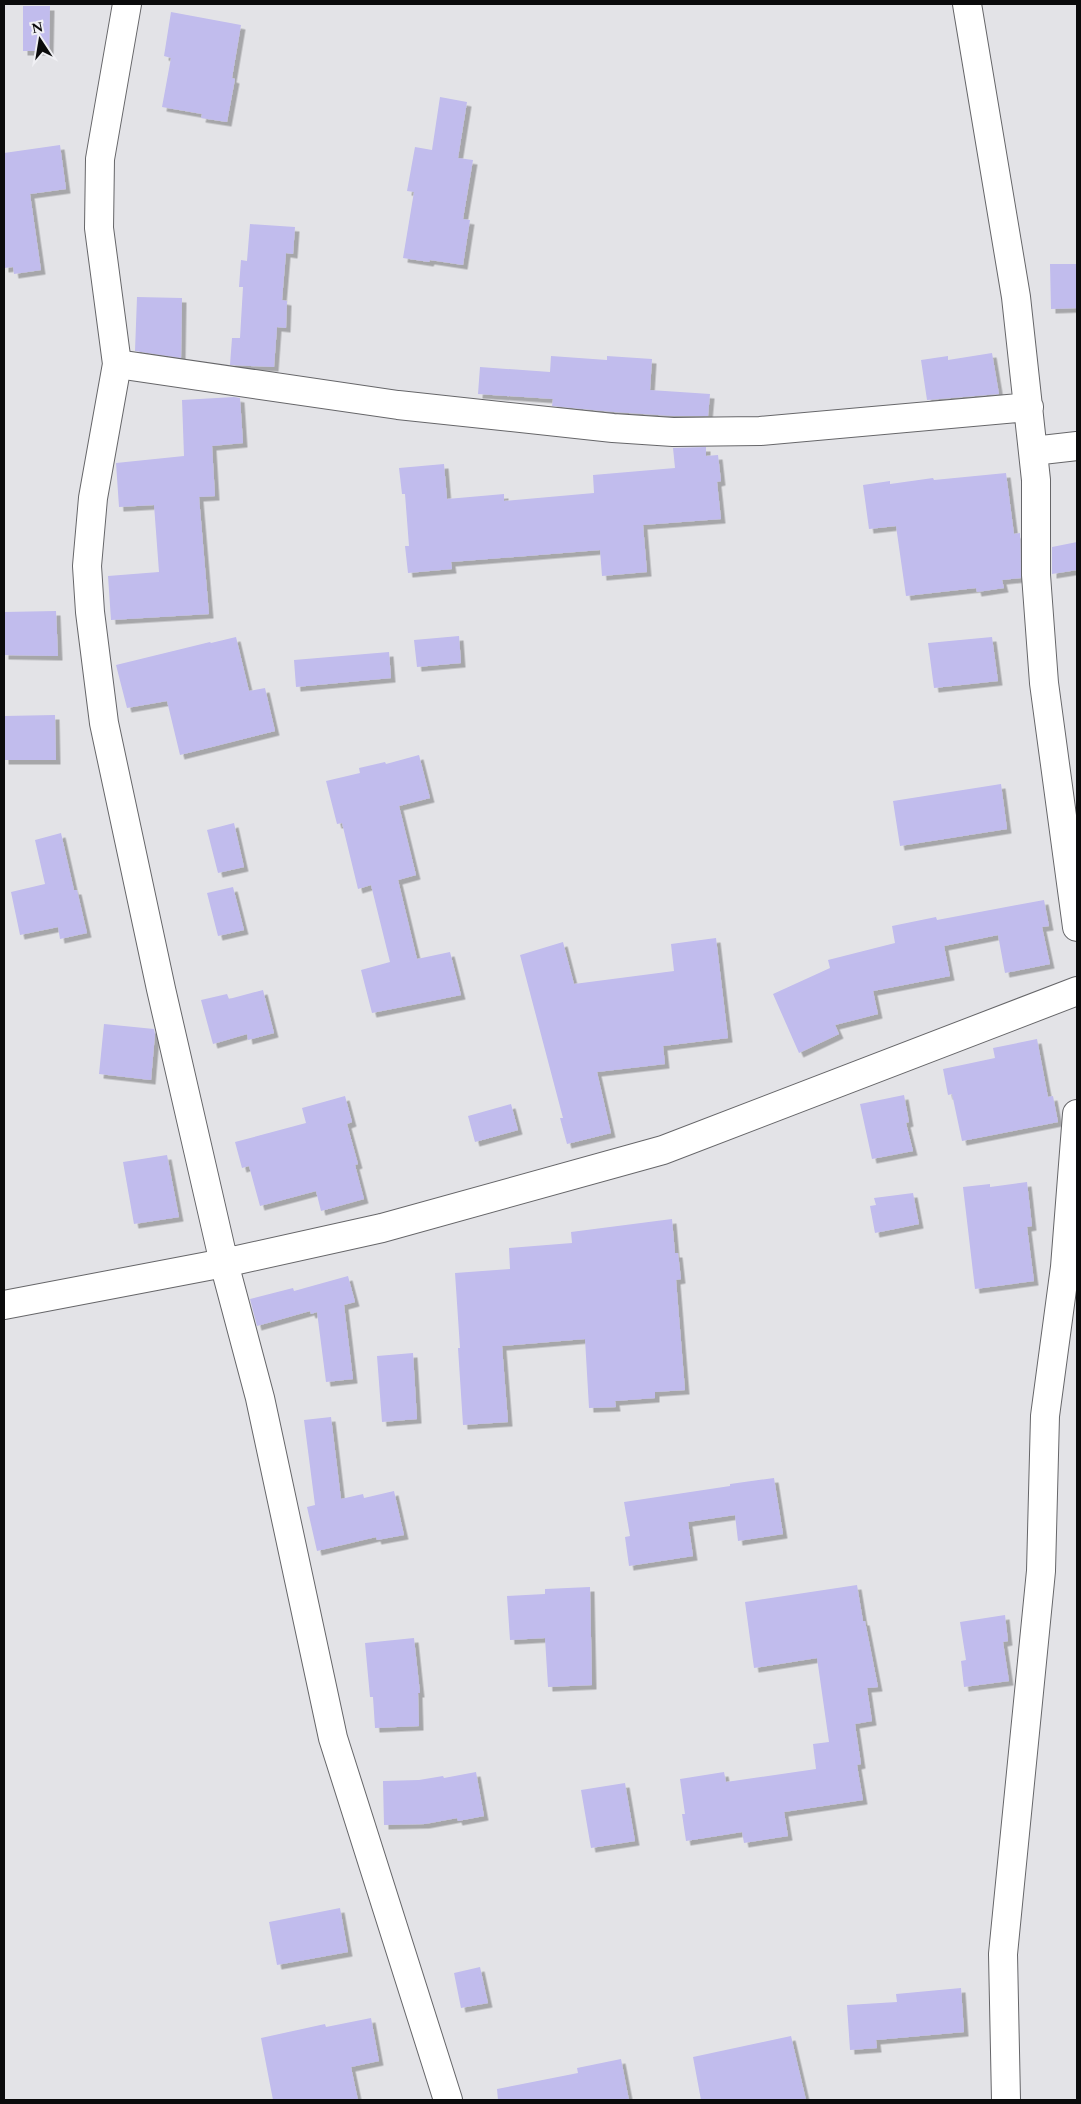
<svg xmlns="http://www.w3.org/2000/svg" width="1081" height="2104" font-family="Spectral,serif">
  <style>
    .building { fill: #c1bced; filter: url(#shadow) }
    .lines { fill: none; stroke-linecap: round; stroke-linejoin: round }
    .minor-casing { stroke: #666669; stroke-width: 30 }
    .tertiary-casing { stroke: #666669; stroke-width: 30 }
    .minor { stroke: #fff; stroke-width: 28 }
    .tertiary { stroke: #fff; stroke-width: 28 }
  </style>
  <defs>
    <filter id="shadow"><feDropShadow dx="4.5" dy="4.5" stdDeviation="0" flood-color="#0004"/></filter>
  </defs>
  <rect width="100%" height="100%" fill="#e3e3e7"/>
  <path class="building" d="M 23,6 L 50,6 L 49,51 L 23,51 Z
    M 171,12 L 241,25 L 232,78 L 235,79 L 227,122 L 201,118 L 202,114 L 162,107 L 171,58 L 164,56 Z
    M 440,97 L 467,102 L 458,158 L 473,160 L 463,219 L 470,220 L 463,265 L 430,260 L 429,262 L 403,258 L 414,192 L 407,191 L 415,147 L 432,150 Z
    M 60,145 L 66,189 L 30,194 L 41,270 L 14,274 L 13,267 L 4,268 L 4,153 Z
    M 250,224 L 295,227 L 293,254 L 286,253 L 282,300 L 287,301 L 286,328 L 277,327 L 274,367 L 230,365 L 232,338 L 240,338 L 243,287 L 239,287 L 241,260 L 247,261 Z
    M 1050,264 L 1077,264 L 1077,308 L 1051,309 Z
    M 137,297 L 182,298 L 181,358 L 135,351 Z
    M 992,353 L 999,394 L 927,400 L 921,360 L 948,356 L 948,360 Z
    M 551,356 L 607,360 L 607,356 L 652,359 L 650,390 L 710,394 L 708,416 L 673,416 L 614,412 L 552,406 L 553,399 L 478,394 L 480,367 L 550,372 Z
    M 234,397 L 240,398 L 243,443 L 212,446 L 215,496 L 199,497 L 209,614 L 111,620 L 108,576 L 159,572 L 154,505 L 119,507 L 116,463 L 184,456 L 182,400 Z
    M 706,447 L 706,456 L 718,455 L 721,481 L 717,482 L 721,519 L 643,525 L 647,572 L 602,576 L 600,550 L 451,562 L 452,569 L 408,573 L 405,546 L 409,546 L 405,494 L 402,494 L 399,468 L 444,464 L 447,499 L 504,494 L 504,501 L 594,493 L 593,475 L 675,468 L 673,448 Z
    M 1006,473 L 1014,534 L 1020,533 L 1021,578 L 1002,580 L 1004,588 L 977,592 L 976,588 L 906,596 L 896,526 L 869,529 L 863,485 L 890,481 L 890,484 L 933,478 L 934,480 Z
    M 1077,542 L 1077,570 L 1052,574 L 1052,547 Z
    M 56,611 L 58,656 L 4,655 L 4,612 Z
    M 459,636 L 461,663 L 417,667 L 414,640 Z
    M 236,637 L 249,691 L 265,688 L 275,731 L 180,755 L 167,701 L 127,708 L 116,665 L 210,642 L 211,643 Z
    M 992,637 L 998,681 L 934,688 L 928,643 Z
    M 389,652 L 391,678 L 296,687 L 294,660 Z
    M 55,715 L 56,760 L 4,760 L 4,716 Z
    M 419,755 L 430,798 L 399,806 L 416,875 L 398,880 L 417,959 L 450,952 L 461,995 L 372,1013 L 361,970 L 390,962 L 371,885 L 358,889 L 342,823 L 337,824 L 326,781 L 360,773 L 359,768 L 385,762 L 386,764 Z
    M 1001,784 L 1007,829 L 900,846 L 893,801 Z
    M 234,823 L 244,867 L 218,873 L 207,830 Z
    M 61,833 L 74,890 L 77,890 L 87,933 L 60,939 L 58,927 L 20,935 L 11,892 L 45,884 L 35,840 Z
    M 233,887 L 244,930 L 218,936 L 207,893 Z
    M 1044,900 L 1049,926 L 1042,927 L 1050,964 L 1005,973 L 998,935 L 944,946 L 950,976 L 873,991 L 878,1014 L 835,1025 L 839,1034 L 799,1053 L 773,994 L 830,968 L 828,960 L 895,943 L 892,926 L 936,917 L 937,920 Z
    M 716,938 L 728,1038 L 663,1046 L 665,1064 L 597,1072 L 611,1133 L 567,1144 L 560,1118 L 563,1118 L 520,955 L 563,942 L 574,984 L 674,971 L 671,944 Z
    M 263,990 L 274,1033 L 248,1040 L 247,1034 L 213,1044 L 201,1000 L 227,994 L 229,999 Z
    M 104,1024 L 154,1029 L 155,1034 L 151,1080 L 99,1074 Z
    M 1037,1039 L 1048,1097 L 1053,1096 L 1058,1122 L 962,1141 L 952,1094 L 948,1095 L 943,1069 L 995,1058 L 993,1048 Z
    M 904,1095 L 909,1122 L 906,1123 L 913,1151 L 872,1159 L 860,1104 Z
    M 345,1096 L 352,1122 L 347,1124 L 358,1164 L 355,1165 L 364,1199 L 321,1211 L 316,1191 L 260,1206 L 249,1166 L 242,1168 L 235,1142 L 306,1123 L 302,1108 Z
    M 511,1104 L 518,1130 L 475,1142 L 468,1116 Z
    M 167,1155 L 179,1217 L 134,1224 L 123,1162 Z
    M 1027,1182 L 1032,1226 L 1027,1227 L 1034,1281 L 975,1289 L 963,1187 L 990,1184 L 990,1187 Z
    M 913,1193 L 919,1224 L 875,1233 L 870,1206 L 876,1205 L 874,1198 Z
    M 672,1219 L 675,1253 L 678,1253 L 681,1279 L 676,1280 L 685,1390 L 655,1392 L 655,1398 L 615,1401 L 616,1407 L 589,1408 L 585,1339 L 502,1346 L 508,1422 L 463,1425 L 458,1348 L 460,1348 L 455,1273 L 510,1269 L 509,1248 L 572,1243 L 571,1232 Z
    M 348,1276 L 355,1302 L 344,1305 L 353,1379 L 326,1382 L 317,1312 L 311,1314 L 310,1311 L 257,1326 L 250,1299 L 293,1288 L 294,1291 Z
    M 413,1353 L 417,1419 L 382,1422 L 377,1356 Z
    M 331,1417 L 341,1499 L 363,1494 L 364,1498 L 394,1491 L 404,1535 L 377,1540 L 376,1537 L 317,1551 L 307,1507 L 315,1505 L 304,1420 Z
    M 774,1478 L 783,1534 L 738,1541 L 735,1515 L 688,1522 L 693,1556 L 629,1566 L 625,1537 L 630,1536 L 624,1502 L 730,1486 L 730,1484 Z
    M 857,1585 L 863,1621 L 865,1621 L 878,1687 L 867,1688 L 872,1721 L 855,1724 L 861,1764 L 857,1765 L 863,1800 L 784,1812 L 788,1836 L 744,1843 L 742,1832 L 686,1841 L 682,1814 L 685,1814 L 680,1779 L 724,1772 L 726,1782 L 816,1769 L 813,1744 L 829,1742 L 817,1658 L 754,1668 L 745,1602 Z
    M 590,1587 L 592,1685 L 548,1687 L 545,1638 L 510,1640 L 507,1596 L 545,1594 L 545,1589 Z
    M 1005,1615 L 1008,1641 L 1003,1642 L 1009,1681 L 964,1687 L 961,1661 L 966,1660 L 960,1622 Z
    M 414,1638 L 420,1693 L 418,1693 L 419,1726 L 375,1728 L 373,1697 L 370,1697 L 365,1643 Z
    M 476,1772 L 484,1816 L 458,1821 L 457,1818 L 425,1824 L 384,1825 L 383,1781 L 419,1780 L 443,1776 L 444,1778 Z
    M 625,1783 L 635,1841 L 591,1848 L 581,1790 Z
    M 340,1908 L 348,1952 L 277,1965 L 269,1922 Z
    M 480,1967 L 488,2003 L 461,2008 L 454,1973 Z
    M 961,1988 L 964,2032 L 876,2040 L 877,2048 L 850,2050 L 847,2005 L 897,2002 L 896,1994 Z
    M 371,2018 L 379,2061 L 351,2067 L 358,2100 L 273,2100 L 261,2038 L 325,2024 L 326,2027 Z
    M 791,2036 L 806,2100 L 701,2100 L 693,2057 Z
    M 621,2059 L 629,2100 L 498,2100 L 497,2089 L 578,2073 L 577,2068 Z"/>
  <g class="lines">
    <g class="minor-casing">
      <path id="minor" d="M 967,4 L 1016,297 L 1036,480 L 1036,575 L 1044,683 L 1077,927
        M 117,364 L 398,405 L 613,428 L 673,432 L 760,431 L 1029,407
        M 1033,451 L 1077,446
        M 224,1263 L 260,1398 L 333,1738 L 448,2100
        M 1006,2100 L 1003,1954 L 1041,1571 L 1045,1416 L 1065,1267 L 1077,1114"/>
    </g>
    <g class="tertiary-casing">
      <path id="tertiary" d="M 127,4 L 100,159 L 99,228 L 117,364 L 93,498 L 87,566 L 90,612 L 104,723 L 161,989 L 224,1263
        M 4,1305 L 224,1263 L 382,1228 L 663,1150 L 1077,991"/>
    </g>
    <use href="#minor" class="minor"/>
    <use href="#tertiary" class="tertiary"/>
  </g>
  <rect width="1081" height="2104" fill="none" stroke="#0b0b0c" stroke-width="10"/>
  <g transform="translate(40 40) rotate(348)" stroke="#f0f0f4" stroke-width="4" paint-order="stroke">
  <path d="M0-4L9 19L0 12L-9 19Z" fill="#0b0b0c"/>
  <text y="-8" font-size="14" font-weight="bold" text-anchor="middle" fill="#0b0b0c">N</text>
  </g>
</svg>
